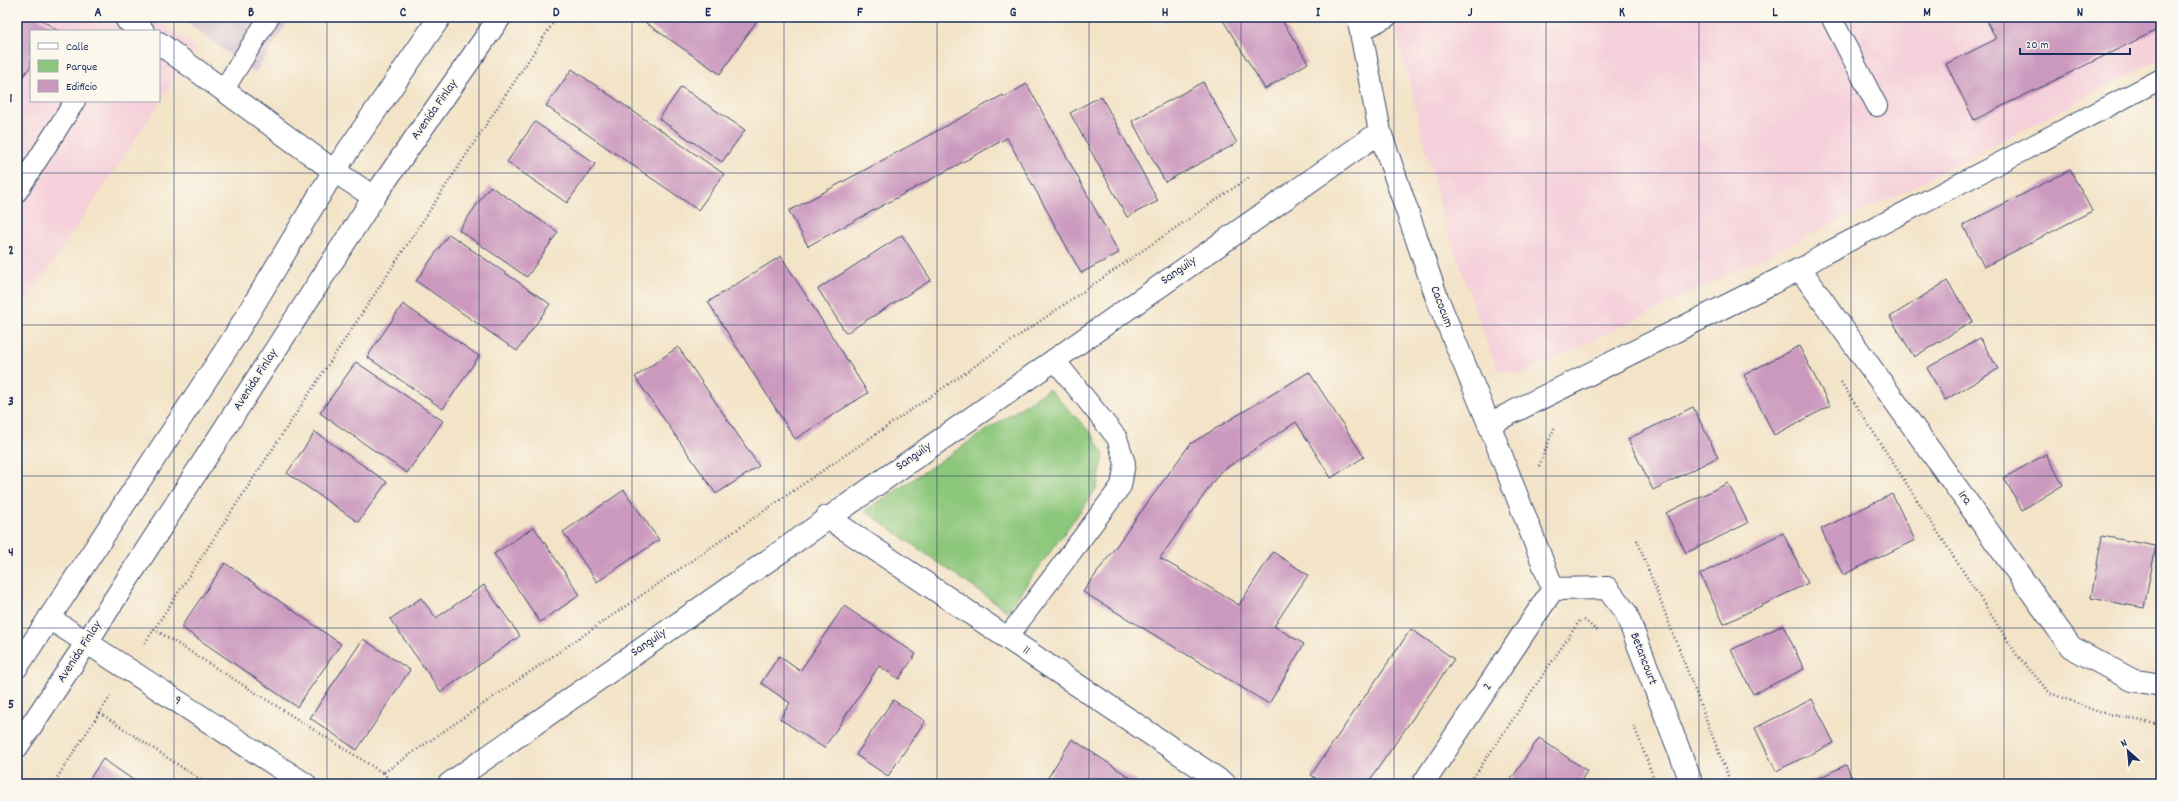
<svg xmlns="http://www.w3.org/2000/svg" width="2178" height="801" font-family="Dekko,sans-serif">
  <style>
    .built { fill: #f5cfda; fill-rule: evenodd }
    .industrial { fill: #d1bdcb }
    .green { fill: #8dc77b; stroke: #547b6c }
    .building { fill: #cb98be }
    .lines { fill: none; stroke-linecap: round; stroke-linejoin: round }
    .lane-casing { stroke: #3b4a6e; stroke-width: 22 }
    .street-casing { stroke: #3b4a6e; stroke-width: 24 }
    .primary-casing { stroke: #3b4a6e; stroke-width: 24 }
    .path { stroke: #3b4a6e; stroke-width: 2.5; stroke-dasharray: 1 3; stroke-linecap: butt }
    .lane { stroke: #fff; stroke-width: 20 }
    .street { stroke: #fff; stroke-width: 22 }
    .primary { stroke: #fff; stroke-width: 22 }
    .grid { fill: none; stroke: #1b2f5e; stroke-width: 1; stroke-opacity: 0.55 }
    .labels { text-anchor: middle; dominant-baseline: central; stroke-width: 4; stroke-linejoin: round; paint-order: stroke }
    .street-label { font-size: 13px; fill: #1b2f5e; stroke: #fbf7ec }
    .neatline { fill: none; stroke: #1b2f5e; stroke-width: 1.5 }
    .grid-label { font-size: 13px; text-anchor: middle; font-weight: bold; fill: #1b2f5e }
  </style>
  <rect width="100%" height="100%" fill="#fbf7ec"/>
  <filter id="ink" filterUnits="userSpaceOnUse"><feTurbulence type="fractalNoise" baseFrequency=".025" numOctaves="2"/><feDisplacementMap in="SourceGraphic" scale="8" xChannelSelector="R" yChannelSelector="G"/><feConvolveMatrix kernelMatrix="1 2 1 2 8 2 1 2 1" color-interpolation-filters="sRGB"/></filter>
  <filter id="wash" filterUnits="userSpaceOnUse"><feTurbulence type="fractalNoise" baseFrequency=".012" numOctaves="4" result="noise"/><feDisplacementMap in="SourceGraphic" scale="16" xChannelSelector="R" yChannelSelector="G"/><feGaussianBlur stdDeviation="0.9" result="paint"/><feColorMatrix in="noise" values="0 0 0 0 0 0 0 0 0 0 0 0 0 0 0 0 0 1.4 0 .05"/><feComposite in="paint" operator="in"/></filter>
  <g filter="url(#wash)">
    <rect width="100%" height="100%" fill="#f3e3c7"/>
    <path class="built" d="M 17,17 L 153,17 L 196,48 L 17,316 ZM 31,31 L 159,31 L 159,101 L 31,101 Z
      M 1393,17 L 2161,17 L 2161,58 L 1897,195 L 1831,225 L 1521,375 L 1497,370 L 1444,221 Z"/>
    <path class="industrial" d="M 179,17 L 291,17 L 255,73 Z"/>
    <path class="green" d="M 1049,389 L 1092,434 L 1104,455 L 1097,488 L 1007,611 L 865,511 Z"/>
    <g id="blocks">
      <path class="building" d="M 17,17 L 37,17 L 58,31 L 31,31 L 31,66 L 19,81 L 17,80 Z
        M 651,17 L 749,17 L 756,22 L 720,74 L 646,23 Z
        M 1221,17 L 1280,17 L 1308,63 L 1265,89 Z
        M 1985,17 L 2161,17 L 2161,28 L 1974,120 L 1946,64 L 1996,39 Z
        M 572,69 L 724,174 L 698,210 L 546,106 Z
        M 1203,82 L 1237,143 L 1165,182 L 1132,121 Z
        M 1027,84 L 1119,253 L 1081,273 L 1007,138 L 808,246 L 789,211 L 1003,95 L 1004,97 Z
        M 681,87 L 745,130 L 722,162 L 659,119 Z
        M 1101,96 L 1158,201 L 1127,217 L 1070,113 Z
        M 535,122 L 595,164 L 567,203 L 507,162 Z
        M 2070,170 L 2092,211 L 1984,267 L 1963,225 Z
        M 490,186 L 558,232 L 527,277 L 459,230 Z
        M 449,234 L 550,304 L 517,351 L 416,281 Z
        M 902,235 L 931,280 L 846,333 L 818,289 Z
        M 781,256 L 868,393 L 795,439 L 708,302 Z
        M 1947,281 L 1973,321 L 1914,357 L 1890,317 Z
        M 403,304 L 479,356 L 443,409 L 367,357 Z
        M 1980,338 L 1998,369 L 1945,400 L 1927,368 Z
        M 1799,346 L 1830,406 L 1774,435 L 1744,375 Z
        M 678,347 L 759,466 L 716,494 L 635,377 Z
        M 356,362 L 443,421 L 407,473 L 320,413 Z
        M 1309,372 L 1364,457 L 1331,478 L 1296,422 L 1220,472 L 1160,558 L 1239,605 L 1273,552 L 1308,575 L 1274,626 L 1304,644 L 1269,704 L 1083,592 L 1190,444 Z
        M 1693,407 L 1718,457 L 1653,490 L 1628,439 Z
        M 315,432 L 387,482 L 358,522 L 287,473 Z
        M 2046,454 L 2063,485 L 2022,510 L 2004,478 Z
        M 1728,483 L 1748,523 L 1686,553 L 1666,513 Z
        M 624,490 L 659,540 L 597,582 L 563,532 Z
        M 1892,494 L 1915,540 L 1843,575 L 1821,529 Z
        M 534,527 L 580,595 L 540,622 L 494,554 Z
        M 1783,533 L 1808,583 L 1724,624 L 1700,574 Z
        M 2102,536 L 2156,546 L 2144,608 L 2091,598 Z
        M 225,563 L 341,644 L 297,707 L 181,627 Z
        M 484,585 L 520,636 L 441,692 L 390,619 L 421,598 L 436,618 Z
        M 844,606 L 916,654 L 899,679 L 879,666 L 824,748 L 780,719 L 790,703 L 761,683 L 779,656 L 800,671 Z
        M 1783,625 L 1804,669 L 1753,694 L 1731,650 Z
        M 1411,629 L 1454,659 L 1367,784 L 1324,784 L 1311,775 Z
        M 363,639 L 410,670 L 357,750 L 310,718 Z
        M 1812,699 L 1834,743 L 1776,771 L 1755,728 Z
        M 893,700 L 925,721 L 888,776 L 856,755 Z
        M 1539,738 L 1587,771 L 1579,784 L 1508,784 Z
        M 1072,739 L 1140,784 L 1044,784 Z
        M 103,759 L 139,784 L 86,784 Z
        M 1846,765 L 1855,784 L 1806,784 Z"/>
    </g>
  </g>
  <g filter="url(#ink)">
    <use href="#blocks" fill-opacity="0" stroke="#3b4a6e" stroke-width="1"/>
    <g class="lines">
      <g class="lane-casing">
        <path id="lane" d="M 1831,17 L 1877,106
          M 1362,30 L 1387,17
          M 224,89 L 269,17
          M 17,192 L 75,101
          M 1800,269 L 1826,253 L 2161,79
          M 1007,638 L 1121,486 L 1125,463 L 1117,438 L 1054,359"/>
      </g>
      <g class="street-casing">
        <path id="street" d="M 1358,17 L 1380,132 L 1437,298 L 1489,424 L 1553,589
          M 127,20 L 143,31
          M 159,43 L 334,171 L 374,197
          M 1489,424 L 1800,269 L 2071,647 L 2132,680 L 2161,685
          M 827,517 L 1225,784
          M 1553,589 L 1607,588 L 1626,613 L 1692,784
          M 49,618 L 305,784
          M 449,784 L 1380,132
          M 1423,784 L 1553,589"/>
      </g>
      <g class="primary-casing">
        <path id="primary" d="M 17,667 L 231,342 L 334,171 L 440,17
          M 17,747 L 87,642 L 374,197 L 500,17"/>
      </g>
      <path class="path" d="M 1841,382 L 2017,655 L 2050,693 L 2099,712 L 2161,725
        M 1539,466 L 1555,426
        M 1637,540 L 1731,784
        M 1584,620 L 1599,632
        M 154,629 L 383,773 L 1251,176
        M 145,643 L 557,17
        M 100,713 L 207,784
        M 1634,726 L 1656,784
        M 383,773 L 394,784
        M 53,784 L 112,694
        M 1469,784 L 1580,620"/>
      <use href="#lane" class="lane"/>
      <use href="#street" class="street"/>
      <use href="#primary" class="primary"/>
    </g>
  </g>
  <path class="grid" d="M 174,17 L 174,784M 327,17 L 327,784M 479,17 L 479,784M 632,17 L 632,784M 784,17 L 784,784M 937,17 L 937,784M 1089,17 L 1089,784M 1241,17 L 1241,784M 1394,17 L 1394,784M 1546,17 L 1546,784M 1699,17 L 1699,784M 1851,17 L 1851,784M 2004,17 L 2004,784M 17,173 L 2161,173M 17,325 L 2161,325M 17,476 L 2161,476M 17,628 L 2161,628"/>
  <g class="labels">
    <g class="street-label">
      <text transform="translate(435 110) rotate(-55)">Avenida Finlay</text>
      <text transform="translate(1179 271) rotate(-35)">Sanguily</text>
      <text transform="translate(1441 307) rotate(69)">Cacocum</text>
      <text transform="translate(256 380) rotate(-57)">Avenida Finlay</text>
      <text transform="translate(914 457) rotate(-35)">Sanguily</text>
      <text transform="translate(1964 498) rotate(54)">1ra</text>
      <text transform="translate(649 643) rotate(-35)">Sanguily</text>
      <text transform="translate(1026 651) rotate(34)">11</text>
      <text transform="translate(80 652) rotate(-57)">Avenida Finlay</text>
      <text transform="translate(1643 659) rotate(69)">Betancourt</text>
      <text transform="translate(1488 687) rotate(-56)">2</text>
      <text transform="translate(177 701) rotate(33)">9</text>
    </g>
  </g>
  <rect width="2178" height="801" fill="none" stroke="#fbf7ec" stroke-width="44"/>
  <rect x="30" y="30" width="130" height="72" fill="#fbf7ec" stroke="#a1a7b3"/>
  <rect x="38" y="43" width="20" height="6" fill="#ffffff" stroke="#a1a7b3"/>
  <text x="66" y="50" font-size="12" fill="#1b2f5e">Calle</text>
  <rect x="38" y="60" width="20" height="12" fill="#8dc77b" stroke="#a1a7b3"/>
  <text x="66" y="70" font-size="12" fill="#1b2f5e">Parque</text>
  <rect x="38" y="80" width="20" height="12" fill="#cb98be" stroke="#a1a7b3"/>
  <text x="66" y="90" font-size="12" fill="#1b2f5e">Edificio</text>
  <g transform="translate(2128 751) rotate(333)" stroke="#fbf7ec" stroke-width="3" paint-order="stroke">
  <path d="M0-3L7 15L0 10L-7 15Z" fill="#1b2f5e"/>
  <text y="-6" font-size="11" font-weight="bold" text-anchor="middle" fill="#1b2f5e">N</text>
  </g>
  <path d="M2020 48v6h110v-6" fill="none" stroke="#1b2f5e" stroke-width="2"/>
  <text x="2026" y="48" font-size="12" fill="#1b2f5e" stroke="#fbf7ec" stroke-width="3" paint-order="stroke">20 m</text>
  <rect x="22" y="22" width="2134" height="757" class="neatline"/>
  <g class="grid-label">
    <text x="98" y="16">A</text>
    <text x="251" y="16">B</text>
    <text x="403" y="16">C</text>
    <text x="556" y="16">D</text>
    <text x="708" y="16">E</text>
    <text x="860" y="16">F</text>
    <text x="1013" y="16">G</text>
    <text x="1165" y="16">H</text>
    <text x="1318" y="16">I</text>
    <text x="1470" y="16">J</text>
    <text x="1622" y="16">K</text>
    <text x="1775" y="16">L</text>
    <text x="1927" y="16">M</text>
    <text x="2080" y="16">N</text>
    <text x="11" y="102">1</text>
    <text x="11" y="254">2</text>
    <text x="11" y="405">3</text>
    <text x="11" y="556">4</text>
    <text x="11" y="708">5</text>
  </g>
</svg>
